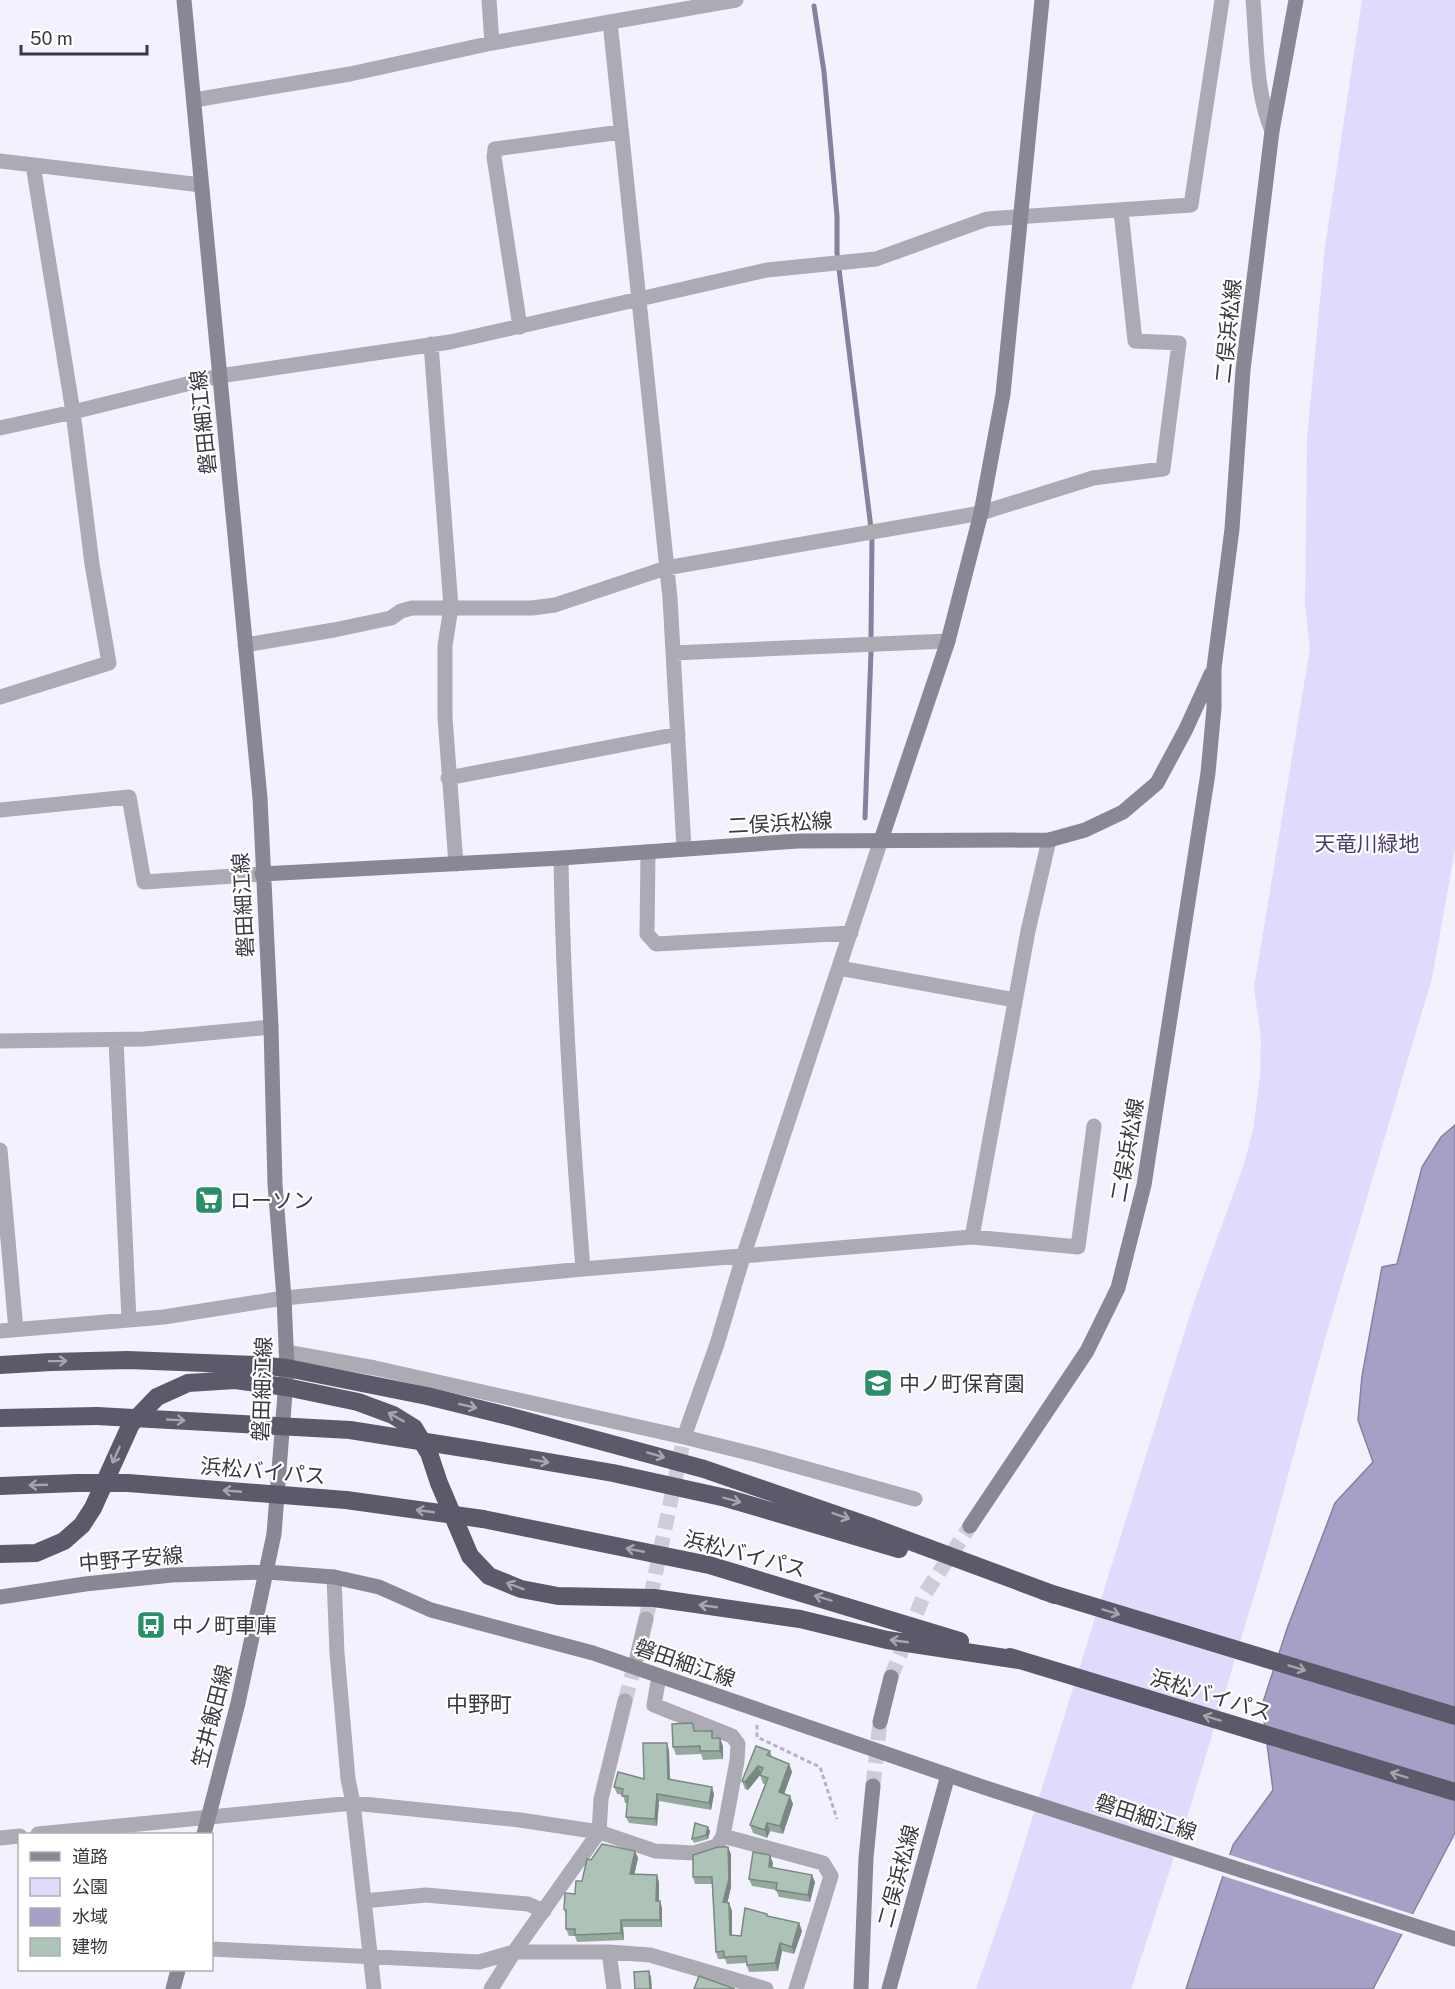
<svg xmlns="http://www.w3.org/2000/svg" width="1455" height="1989" font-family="'Public Sans','Noto Sans JP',sans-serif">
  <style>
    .green { fill: #e2dafc }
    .water { fill: #a89fc6; stroke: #87809e; stroke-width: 1.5 }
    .pier { fill: #f3f1fd }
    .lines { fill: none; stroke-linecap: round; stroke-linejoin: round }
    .stream { stroke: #87809e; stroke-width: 5 }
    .street-tunnel { stroke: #ceccd7; stroke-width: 15; stroke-dasharray: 15 8; stroke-linecap: butt }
    .secondary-tunnel { stroke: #ceccd7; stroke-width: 15; stroke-dasharray: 15 8; stroke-linecap: butt }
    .path { stroke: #b5b3bd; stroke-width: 3; stroke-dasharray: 4.5 3; stroke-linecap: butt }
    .street { stroke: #acaab3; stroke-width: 15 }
    .secondary { stroke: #8a8794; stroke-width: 15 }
    .highway { stroke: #5d596a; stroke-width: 18 }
    .highway-bridge { stroke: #5d596a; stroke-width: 18 }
    .wall { fill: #95a89e }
    .shaded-wall { fill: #798881 }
    .building { fill: #adc3b8; stroke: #798881; stroke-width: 1.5 }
    .oneway { stroke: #a6a4ad }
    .labels { text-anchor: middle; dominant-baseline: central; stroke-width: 4.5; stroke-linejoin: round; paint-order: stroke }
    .street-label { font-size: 21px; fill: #3a3840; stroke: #fff }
    .park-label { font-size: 21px; fill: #4b3c70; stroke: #fff }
    .poi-label { font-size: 21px; fill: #3a3840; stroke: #fff; text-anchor: start }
    .neighbourhood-label { font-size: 22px; fill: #3a3840; stroke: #fff }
  </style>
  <rect width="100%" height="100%" fill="#f3f1fd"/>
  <path class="green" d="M 1362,0 L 1455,0 L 1455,850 L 1432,978 L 1325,1339 L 1266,1556 L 1191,1805 L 1131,1989 L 976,1989 L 1007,1899 L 1195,1299 L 1243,1167 L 1253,1130 L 1260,1076 L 1261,1039 L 1254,988 L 1310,648 L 1305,605 L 1307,438 L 1325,247 Z"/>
  <path class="water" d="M 1455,1125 L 1455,1833 L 1373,1989 L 1186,1989 L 1233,1845 L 1273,1790 L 1262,1705 L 1288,1626 L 1335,1503 L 1373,1462 L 1358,1420 L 1362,1376 L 1382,1267 L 1397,1264 L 1422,1167 L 1441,1137 Z"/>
  <path class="pier" d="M 1227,1854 L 1415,1915 L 1405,1935 L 1220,1875 Z"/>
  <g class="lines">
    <path class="stream" d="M 814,6 L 824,72 L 837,216 L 837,253 L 871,528
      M 871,636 L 872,538
      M 865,818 L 871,651"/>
    <path class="street-tunnel" d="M 646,1619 L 684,1437
      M 625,1701 L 637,1657"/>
    <path class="secondary-tunnel" d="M 891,1677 L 924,1595 L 970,1526
      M 873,1786 L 880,1722"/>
    <path class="path" d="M 757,1725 L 757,1737 L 820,1767 L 837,1819"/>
    <path class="street" d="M 489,0 L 492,43 L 610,22 L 670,598 L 684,849
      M 1253,0 C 1257,43 1255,91 1272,131
      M 610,22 L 736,0
      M 194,100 L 350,74 L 492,43
      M 0,161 L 201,185
      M 520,327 L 494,157 L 495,149 L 621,132
      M 431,344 L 451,607 L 445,646 L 445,717 L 456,864
      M 0,428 L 73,412 L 219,376 L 450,342 L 767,270 L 876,259 L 987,219 L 1191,205 L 1222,0
      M 245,645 L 334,630 L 391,618 L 401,611 L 412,608 L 532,608 L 555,605 L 666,568 L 981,513 L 1093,478 L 1163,469 L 1179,343 L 1135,341 L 1121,211
      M 673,653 L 948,641
      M 0,697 L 109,663 L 92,564 L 73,412 L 33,165
      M 448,778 L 678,734
      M 0,810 L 129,797 L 144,882 L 262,874
      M 648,852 L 647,934 L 656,944 L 851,933
      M 561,858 C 563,995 572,1132 583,1269 L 972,1237 L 1078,1247 L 1094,1126
      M 839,968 L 1015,1000
      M 116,1040 L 129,1320
      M 0,1041 L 144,1039 L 271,1027
      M 0,1150 L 16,1330
      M 972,1237 L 1028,931 L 1049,840
      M 0,1331 L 164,1317 L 284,1298 L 583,1269
      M 286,1352 L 375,1368 L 684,1437 L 757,1455 L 915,1499
      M 684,1437 L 717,1344 L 743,1257 L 881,840
      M 334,1577 L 337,1653 L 348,1779 L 353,1803 L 374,1989
      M 637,1657 L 646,1619
      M 659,1676 L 654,1705 L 732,1736 L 738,1744 L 737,1761 L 723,1836 L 823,1863 L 831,1876 L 796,1989
      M 38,1834 L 353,1803 L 520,1820 L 599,1832 L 655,1851 L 694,1853 L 717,1846 L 723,1836
      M 0,1838 L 20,1836
      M 364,1901 L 426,1895 L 528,1904 L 544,1911
      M 212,1949 L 479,1962 L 514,1952 L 609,1952 L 650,1955 L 766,1989
      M 609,1952 L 614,1989
      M 491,1989 L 514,1952 L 599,1832 L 601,1799 L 625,1701"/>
    <path class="secondary" d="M 184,0 L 260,798 L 271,1027 L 275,1184 L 284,1298 L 287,1368 L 274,1534 L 238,1703 L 204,1834
      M 881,840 L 948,641 L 981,513 L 1003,394 L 1042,0
      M 262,874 L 561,858 L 798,841 L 1049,840 L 1085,830 L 1123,812 L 1157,783 L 1186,729 L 1211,674
      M 970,1526 L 1087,1351 L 1118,1288 L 1144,1185 L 1208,773 L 1214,708 L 1214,668 L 1232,529 L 1243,370 L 1272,131 L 1296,0
      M 0,1597 L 85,1584 L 172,1575 L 267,1572 L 334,1577 L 379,1587 L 431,1610 L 593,1653 L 983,1787 L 1455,1939
      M 880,1722 L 891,1677
      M 173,1989 L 178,1970
      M 861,1989 L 866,1858 L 873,1786
      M 889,1989 L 948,1775"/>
    <path class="highway" d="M 0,1365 L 51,1362 L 128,1360 L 258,1365 L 287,1368 L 427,1396 L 508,1416 L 704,1469 L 869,1526 L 1055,1595
      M 0,1418 L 97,1416
      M 483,1451 L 613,1473 L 726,1498 L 899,1549
      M 0,1486 L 77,1483
      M 483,1519 L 709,1565 L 960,1641
      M 0,1554 L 36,1553 L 64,1541 L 82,1525 L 93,1508 L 131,1424 L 157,1397 L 188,1383 L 235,1380 L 286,1387 L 358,1402 L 393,1415 L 414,1428 L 429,1453 L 439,1483 L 470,1556 L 489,1576 L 521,1589 L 558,1596 L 654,1598 L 800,1619 L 887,1640 L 1019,1660
      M 1043,1591 L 1455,1716
      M 1010,1657 L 1455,1792"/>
    <path class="highway-bridge" d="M 97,1416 L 350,1430 L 483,1451
      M 77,1483 L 128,1483 L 346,1500 L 483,1519"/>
  </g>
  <path class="wall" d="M 693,1724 L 696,1731 L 714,1738 L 723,1746 L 723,1759 L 703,1760 L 701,1754 L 676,1755 L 673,1747 Z
    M 669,1750 L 670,1780 L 714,1794 L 711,1810 L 659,1801 L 657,1826 L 629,1823 L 626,1817 L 627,1803 L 625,1803 L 623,1795 L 617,1794 L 614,1787 L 644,1779 Z
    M 770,1751 L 772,1757 L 789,1764 L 792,1772 L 784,1794 L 793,1804 L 783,1834 L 770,1831 L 767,1838 L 753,1833 L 750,1825 L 765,1784 L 763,1784 L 760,1775 L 748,1790 L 745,1789 L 742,1781 Z
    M 710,1831 L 708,1839 L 694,1843 L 692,1839 Z
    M 731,1854 L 731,1887 L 727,1903 L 729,1903 L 732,1911 L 732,1935 L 741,1936 L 768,1916 L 799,1923 L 802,1931 L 794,1954 L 782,1951 L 778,1971 L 749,1972 L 746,1963 L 727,1964 L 725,1959 L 718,1959 L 716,1952 L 712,1884 L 695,1884 L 693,1877 Z
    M 638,1858 L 634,1874 L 659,1882 L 659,1901 L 662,1908 L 662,1927 L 623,1927 L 624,1940 L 577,1942 L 575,1936 L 569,1936 L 566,1929 L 566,1916 L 564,1909 L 575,1894 L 582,1881 Z
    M 773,1863 L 772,1867 L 815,1882 L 810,1902 L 779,1897 L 776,1890 L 752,1886 L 749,1879 Z"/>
  <path class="shaded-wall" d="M 720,1738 L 723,1746 L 723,1759 L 720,1751 Z
    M 667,1743 L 669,1750 L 670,1786 L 668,1779 Z
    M 789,1764 L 792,1772 L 782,1800 L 779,1792 Z
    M 758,1766 L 761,1774 L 748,1790 L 745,1782 Z
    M 712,1787 L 714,1794 L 711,1810 L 709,1803 Z
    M 657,1794 L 659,1801 L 657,1826 L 655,1819 Z
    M 790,1796 L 793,1804 L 783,1834 L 780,1826 Z
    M 767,1823 L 770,1831 L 767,1838 L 765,1830 Z
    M 708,1827 L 710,1831 L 708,1839 L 706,1835 Z
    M 728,1847 L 731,1854 L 731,1887 L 726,1909 L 723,1902 Z
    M 635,1851 L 638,1858 L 633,1881 L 630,1874 Z
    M 770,1855 L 773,1863 L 771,1874 L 769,1867 Z
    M 657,1875 L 659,1882 L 659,1908 L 656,1901 Z
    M 812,1875 L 815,1882 L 810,1902 L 808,1895 Z
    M 660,1901 L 662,1908 L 662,1927 L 660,1920 Z
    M 729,1903 L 732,1911 L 732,1943 L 730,1935 Z
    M 621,1920 L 623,1927 L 624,1940 L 621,1933 Z
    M 799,1923 L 802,1931 L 794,1954 L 792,1947 Z
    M 780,1943 L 782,1951 L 778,1971 L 775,1963 Z
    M 649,1971 L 651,1977 L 652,1989 L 650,1989 Z"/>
  <path class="building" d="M 691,1723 L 693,1724 L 694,1731 L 712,1731 L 712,1738 L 720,1738 L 720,1751 L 700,1751 L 700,1746 L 673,1747 L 672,1724 Z
    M 643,1743 L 667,1743 L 668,1779 L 712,1787 L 709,1803 L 657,1794 L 655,1819 L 626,1817 L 628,1796 L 622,1796 L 623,1789 L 614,1787 L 618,1772 L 644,1779 Z
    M 756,1746 L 770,1751 L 767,1755 L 789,1764 L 779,1792 L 790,1796 L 780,1826 L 767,1823 L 765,1830 L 750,1825 L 768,1778 L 760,1775 L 763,1768 L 758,1766 L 745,1782 L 742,1781 Z
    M 695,1823 L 708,1827 L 706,1835 L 692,1839 Z
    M 602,1844 L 635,1851 L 630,1874 L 657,1875 L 656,1901 L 660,1901 L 660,1920 L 621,1920 L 621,1933 L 575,1935 L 575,1929 L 566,1929 L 566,1910 L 564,1909 L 565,1893 L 575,1894 L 576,1881 L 582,1881 L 587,1859 L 591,1860 Z
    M 718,1847 L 728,1847 L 729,1879 L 723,1902 L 729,1903 L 730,1935 L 741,1936 L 745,1908 L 767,1914 L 767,1916 L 799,1923 L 792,1947 L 780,1943 L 775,1963 L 747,1965 L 746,1956 L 724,1957 L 724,1951 L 716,1952 L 712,1877 L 693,1877 L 693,1855 Z
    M 753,1852 L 770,1855 L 769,1867 L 812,1875 L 808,1895 L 776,1890 L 777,1883 L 749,1879 Z
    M 649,1971 L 650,1989 L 635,1989 L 634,1972 Z
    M 699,1976 L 735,1989 L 694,1989 Z"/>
  <defs><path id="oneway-shaft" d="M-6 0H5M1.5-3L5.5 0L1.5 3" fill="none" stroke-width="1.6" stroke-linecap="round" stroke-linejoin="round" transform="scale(1.5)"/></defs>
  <g class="oneway">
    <use href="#oneway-shaft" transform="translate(58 1361) rotate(-1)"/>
    <use href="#oneway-shaft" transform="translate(468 1406) rotate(13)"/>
    <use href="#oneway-shaft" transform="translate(396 1417) rotate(-151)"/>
    <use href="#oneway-shaft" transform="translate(176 1420) rotate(3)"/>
    <use href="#oneway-shaft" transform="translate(116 1455) rotate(114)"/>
    <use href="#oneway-shaft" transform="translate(656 1455) rotate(16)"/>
    <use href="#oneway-shaft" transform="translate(540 1461) rotate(10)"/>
    <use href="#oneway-shaft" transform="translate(38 1485) rotate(178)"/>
    <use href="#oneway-shaft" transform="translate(232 1491) rotate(-175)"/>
    <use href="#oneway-shaft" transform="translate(732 1500) rotate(15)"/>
    <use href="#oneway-shaft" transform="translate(425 1511) rotate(-172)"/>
    <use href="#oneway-shaft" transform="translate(841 1516) rotate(19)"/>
    <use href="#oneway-shaft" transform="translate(635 1550) rotate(-169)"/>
    <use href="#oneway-shaft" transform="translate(515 1586) rotate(-159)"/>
    <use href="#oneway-shaft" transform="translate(823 1598) rotate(-163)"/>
    <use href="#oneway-shaft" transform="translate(708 1606) rotate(-172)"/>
    <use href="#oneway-shaft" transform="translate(1111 1612) rotate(17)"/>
    <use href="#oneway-shaft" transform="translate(899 1641) rotate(-172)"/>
    <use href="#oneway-shaft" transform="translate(1297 1668) rotate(17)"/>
    <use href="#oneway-shaft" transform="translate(1212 1718) rotate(-163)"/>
    <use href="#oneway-shaft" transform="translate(1399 1775) rotate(-163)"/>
  </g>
  <defs>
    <g id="supermarket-square" transform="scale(1.5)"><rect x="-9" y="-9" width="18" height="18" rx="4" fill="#2a8e69" stroke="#fff"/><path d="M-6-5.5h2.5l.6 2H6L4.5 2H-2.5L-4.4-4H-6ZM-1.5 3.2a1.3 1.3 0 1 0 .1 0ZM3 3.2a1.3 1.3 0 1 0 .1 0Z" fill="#fff"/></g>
    <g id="school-square" transform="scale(1.5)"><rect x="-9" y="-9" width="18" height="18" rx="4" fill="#2a8e69" stroke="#fff"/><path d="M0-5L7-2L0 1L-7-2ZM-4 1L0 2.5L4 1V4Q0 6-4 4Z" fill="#fff"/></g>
    <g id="bus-square" transform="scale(1.5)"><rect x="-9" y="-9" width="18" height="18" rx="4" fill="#2a8e69" stroke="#fff"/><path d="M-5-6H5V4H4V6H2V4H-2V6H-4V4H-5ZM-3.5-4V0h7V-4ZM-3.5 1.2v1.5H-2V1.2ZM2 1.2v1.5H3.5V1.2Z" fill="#fff"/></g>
  </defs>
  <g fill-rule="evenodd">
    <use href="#supermarket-square" x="209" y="1200"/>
    <use href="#school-square" x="878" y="1383"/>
    <use href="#bus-square" x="151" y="1625"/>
  </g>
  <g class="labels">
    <g class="street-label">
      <text transform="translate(1228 331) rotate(-84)">二俣浜松線</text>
      <text transform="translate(203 422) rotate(-96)">磐田細江線</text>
      <text transform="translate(780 823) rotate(-3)">二俣浜松線</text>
      <text transform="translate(243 905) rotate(-93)">磐田細江線</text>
      <text transform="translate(1127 1150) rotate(-80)">二俣浜松線</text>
      <text transform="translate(262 1389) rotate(-88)">磐田細江線</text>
      <text transform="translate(263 1471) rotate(5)">浜松バイパス</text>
      <text transform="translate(745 1554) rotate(15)">浜松バイパス</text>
      <text transform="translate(131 1559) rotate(-5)">中野子安線</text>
      <text transform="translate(685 1663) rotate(19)">磐田細江線</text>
      <text transform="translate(1211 1695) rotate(17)">浜松バイパス</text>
      <text transform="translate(212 1716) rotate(-76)">笠井飯田線</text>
      <text transform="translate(1146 1817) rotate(18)">磐田細江線</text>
      <text transform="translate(898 1876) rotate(-75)">二俣浜松線</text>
    </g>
    <g class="park-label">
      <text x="1367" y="843">天竜川緑地</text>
    </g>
    <g class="poi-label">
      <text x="230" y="1200">ローソン</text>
      <text x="899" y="1383">中ノ町保育園</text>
      <text x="172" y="1625">中ノ町車庫</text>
    </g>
    <g class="neighbourhood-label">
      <text x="479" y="1704">中野町</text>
    </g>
  </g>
  <rect x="18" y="1833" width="195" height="138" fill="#ffffff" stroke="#b0afb3" stroke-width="1.5"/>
  <rect x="30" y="1852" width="30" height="9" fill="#8a8794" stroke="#b0afb3" stroke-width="1.5"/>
  <text x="72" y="1863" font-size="18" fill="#3a3840">道路</text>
  <rect x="30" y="1878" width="30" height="18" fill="#e2dafc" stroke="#b0afb3" stroke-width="1.5"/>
  <text x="72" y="1893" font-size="18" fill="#3a3840">公園</text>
  <rect x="30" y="1908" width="30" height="18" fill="#a89fc6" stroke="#b0afb3" stroke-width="1.5"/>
  <text x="72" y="1923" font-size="18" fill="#3a3840">水域</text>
  <rect x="30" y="1938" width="30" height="18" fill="#adc3b8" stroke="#b0afb3" stroke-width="1.5"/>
  <text x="72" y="1953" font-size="18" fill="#3a3840">建物</text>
  <path d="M21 45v9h126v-9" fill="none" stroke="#3a3840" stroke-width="3"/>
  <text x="30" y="45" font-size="18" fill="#3a3840" stroke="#ffffff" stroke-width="4.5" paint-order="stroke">50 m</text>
</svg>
